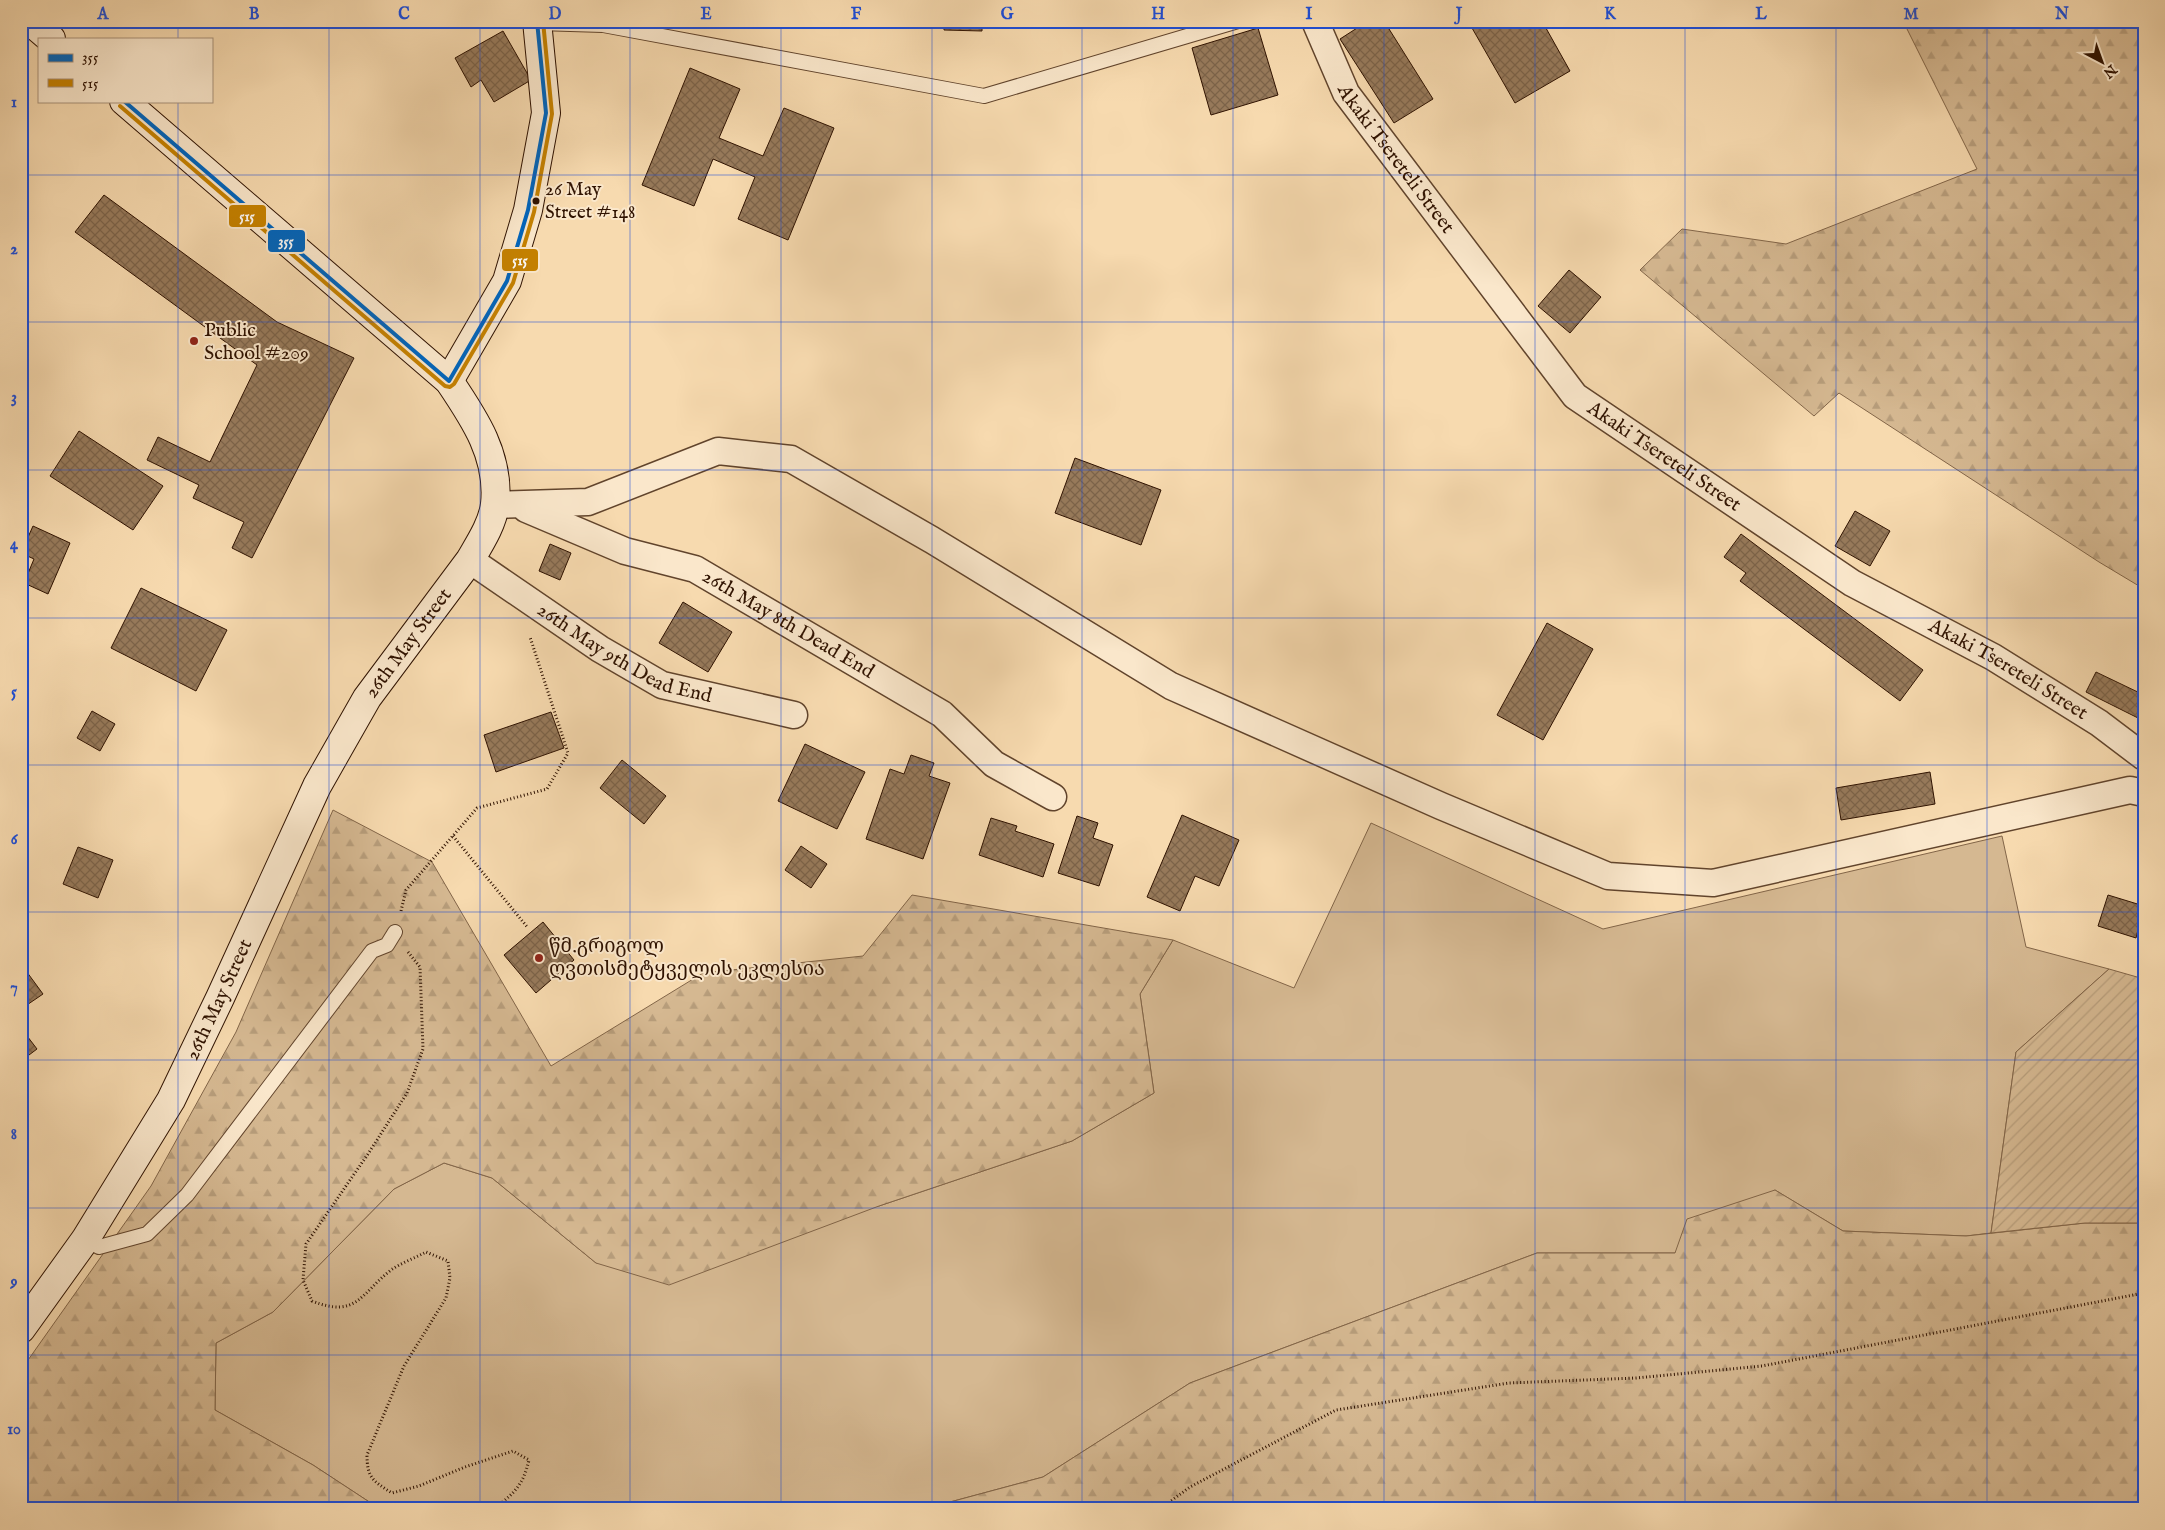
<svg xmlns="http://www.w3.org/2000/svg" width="2165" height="1530" font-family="'IM FELL English','Noto Serif Georgian',serif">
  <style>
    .grass { fill: #d5b891; stroke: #826548 }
    .forest { fill: url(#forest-firs); stroke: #826548 }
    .garden { fill: url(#garden-furrows); stroke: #826548 }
    .building { fill: url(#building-cross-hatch); stroke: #2f1200 }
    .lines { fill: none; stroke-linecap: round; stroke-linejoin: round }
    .lane-casing { stroke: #61442c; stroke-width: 16 }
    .street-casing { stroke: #61442c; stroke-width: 29 }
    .secondary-casing { stroke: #2f1200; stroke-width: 30 }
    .path { stroke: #2f1200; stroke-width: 3; stroke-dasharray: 1 2.5; stroke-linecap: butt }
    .lane { stroke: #fae7cb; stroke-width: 14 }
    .street { stroke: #fae7cb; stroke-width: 26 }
    .secondary { stroke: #fae7cb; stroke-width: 28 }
    .bus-1-casing { stroke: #fae7cb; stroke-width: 8 }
    .bus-2-casing { stroke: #fae7cb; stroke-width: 8 }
    .bus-1 { stroke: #0065bd; stroke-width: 4 }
    .bus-2 { stroke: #c58100; stroke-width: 4 }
    .grid { fill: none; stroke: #1d4ed8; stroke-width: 1; stroke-opacity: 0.55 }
    .bus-dot { fill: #2f1200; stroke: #fae7cb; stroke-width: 2 }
    .poi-dot { fill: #8f2418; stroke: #fae7cb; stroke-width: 2 }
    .labels { text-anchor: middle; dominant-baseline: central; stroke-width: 4; stroke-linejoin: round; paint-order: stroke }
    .bus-label { font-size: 19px; fill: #2f1200; stroke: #fae7cb; text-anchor: start }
    .street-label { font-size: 20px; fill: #2f1200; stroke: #fae7cb }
    .poi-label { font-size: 20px; fill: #2f1200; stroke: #fae7cb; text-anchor: start }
    .line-badge { stroke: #fae7cb; stroke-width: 2 }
    .badge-label { font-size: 14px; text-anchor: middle; font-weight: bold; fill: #fff }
    .neatline { fill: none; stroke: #1d4ed8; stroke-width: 2 }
    .grid-label { font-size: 16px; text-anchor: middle; font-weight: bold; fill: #1d4ed8 }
  </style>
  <defs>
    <pattern id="forest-firs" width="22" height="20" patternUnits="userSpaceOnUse" patternTransform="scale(1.25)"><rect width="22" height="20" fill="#d5b891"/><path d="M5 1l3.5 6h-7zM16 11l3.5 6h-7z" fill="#b79d7b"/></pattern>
    <pattern id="garden-furrows" width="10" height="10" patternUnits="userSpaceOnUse" patternTransform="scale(1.25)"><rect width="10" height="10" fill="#d5b891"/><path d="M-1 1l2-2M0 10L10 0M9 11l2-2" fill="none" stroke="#b79d7b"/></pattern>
    <pattern id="building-cross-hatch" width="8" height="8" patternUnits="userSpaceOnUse" patternTransform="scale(1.25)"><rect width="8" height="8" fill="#977a5b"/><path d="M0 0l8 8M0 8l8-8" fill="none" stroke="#7c6349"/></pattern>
  </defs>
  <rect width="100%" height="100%" fill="#f7daaf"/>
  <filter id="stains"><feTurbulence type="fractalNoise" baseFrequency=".004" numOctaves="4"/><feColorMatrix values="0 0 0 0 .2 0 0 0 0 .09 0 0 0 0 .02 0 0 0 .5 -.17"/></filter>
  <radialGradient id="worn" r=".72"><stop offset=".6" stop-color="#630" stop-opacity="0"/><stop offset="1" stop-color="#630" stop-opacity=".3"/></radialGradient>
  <path class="grass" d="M 1371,823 L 1603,929 L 2002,836 L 2026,947 L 2109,969 L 2016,1052 L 1991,1233 L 1966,1236 L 1843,1231 L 1775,1190 L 1675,1253 L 1537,1253 L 1190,1383 L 1043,1477 L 924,1509 L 380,1509 L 313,1465 L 215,1410 L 216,1343 L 273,1312 L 394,1189 L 444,1163 L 492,1178 L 596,1263 L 879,1206 L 1072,1141 L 1154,1093 L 1140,994 L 1173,940 L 1294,988 Z"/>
  <path class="forest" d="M 1903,21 L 2144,21 L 2144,589 L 2099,562 L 1839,393 L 1814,416 L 1640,270 L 1682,229 L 1786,244 L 1977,169 Z
    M 333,810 L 432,862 L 551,1066 L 703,973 L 863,956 L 912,895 L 1173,940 L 1140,994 L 1154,1093 L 1072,1141 L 879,1206 L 669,1285 L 596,1263 L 492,1178 L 444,1163 L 394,1189 L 273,1312 L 216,1343 L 215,1410 L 313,1465 L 380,1509 L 21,1509 L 21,1370 L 151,1186 L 236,1032 Z
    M 1775,1190 L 1843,1231 L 1966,1236 L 2085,1223 L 2144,1223 L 2144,1509 L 924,1509 L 1043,1477 L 1190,1383 L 1537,1253 L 1675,1253 L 1687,1219 Z"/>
  <path class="garden" d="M 2109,969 L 2144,979 L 2144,1223 L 2085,1223 L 1991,1233 L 2016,1052 Z"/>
  <path class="building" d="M 472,21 L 489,21 L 476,28 Z
    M 944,21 L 982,21 L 982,31 L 944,30 Z
    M 1368,21 L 1384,21 L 1433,99 L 1394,123 L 1340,39 Z
    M 1468,21 L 1542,21 L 1570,71 L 1515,103 Z
    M 1258,28 L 1278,95 L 1211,115 L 1192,48 Z
    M 503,31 L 531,80 L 494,102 L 481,80 L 471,87 L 455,58 Z
    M 690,68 L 740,89 L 719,138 L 763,156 L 784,108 L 834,128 L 788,240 L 738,219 L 755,177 L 713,159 L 694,206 L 642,185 Z
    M 104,195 L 277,322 L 354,358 L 252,558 L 232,548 L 244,522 L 193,498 L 199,485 L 147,460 L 158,437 L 210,462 L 257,365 L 75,232 Z
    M 1569,270 L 1601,297 L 1570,333 L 1538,306 Z
    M 79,431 L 163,486 L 133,530 L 50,476 Z
    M 1075,458 L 1161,490 L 1141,545 L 1055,513 Z
    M 1855,511 L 1890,531 L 1870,566 L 1835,546 Z
    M 33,526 L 70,543 L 48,594 L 24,583 L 34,559 L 21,553 Z
    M 1741,534 L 1923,670 L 1900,701 L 1740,581 L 1746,573 L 1724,557 Z
    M 550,544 L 571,553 L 560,580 L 539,571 Z
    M 141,588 L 227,630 L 196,691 L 111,648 Z
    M 683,602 L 732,632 L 708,672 L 659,643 Z
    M 1547,623 L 1593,649 L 1543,740 L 1497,715 Z
    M 2096,672 L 2144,695 L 2144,721 L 2086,692 Z
    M 92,711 L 115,724 L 100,751 L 77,738 Z
    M 551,712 L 564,748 L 496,772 L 484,735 Z
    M 805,744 L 865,772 L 837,829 L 778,801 Z
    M 911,755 L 934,763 L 929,776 L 950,783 L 923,859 L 866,839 L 890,769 L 904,774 Z
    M 622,760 L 666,796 L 644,824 L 600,788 Z
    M 1930,772 L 1935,804 L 1841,820 L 1836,788 Z
    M 1182,815 L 1239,840 L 1219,886 L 1195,876 L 1180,911 L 1147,897 Z
    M 1077,816 L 1098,823 L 1093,838 L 1113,845 L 1099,886 L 1058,873 Z
    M 991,818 L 1017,826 L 1015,831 L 1054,844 L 1043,877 L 979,855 Z
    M 801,846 L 827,864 L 811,888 L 785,870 Z
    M 78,847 L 113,860 L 98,898 L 63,884 Z
    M 2108,895 L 2144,906 L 2136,938 L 2098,926 Z
    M 543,922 L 574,960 L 536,993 L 504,955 Z
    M 21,964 L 43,994 L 21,1009 Z
    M 21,1028 L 37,1049 L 21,1061 Z"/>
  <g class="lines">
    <g class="lane-casing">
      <path id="lane" d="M 538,23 L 603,25 L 984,96 L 1238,21
        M 85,1240 L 99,1247 L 147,1234 L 187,1195 L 372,951 L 387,945 L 395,932"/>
    </g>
    <g class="street-casing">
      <g id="street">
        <path id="s1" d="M 1315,21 L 1346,93 L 1575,396 L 1852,583 L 1993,657 L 2099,723 L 2144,757"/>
        <path d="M 495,505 L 588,502 L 718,451 L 791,459 L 932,540 L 1171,686 L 1441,806 L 1608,876 L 1713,883 L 2130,790 L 2144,793"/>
        <path id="s2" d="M 526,509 L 625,551 L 695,569 L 942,714 L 994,764 L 1053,797"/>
        <path id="s3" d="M 470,560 L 600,649 L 662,685 L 794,715"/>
      </g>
    </g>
    <g class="secondary-casing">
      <g id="secondary">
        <path d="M 30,21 L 51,39"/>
        <path d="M 449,381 L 507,281 L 528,210 L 546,113 L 537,21"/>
        <path id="s4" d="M 21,1329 L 85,1240 L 171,1100 L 220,998 L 317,786 L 367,698 L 470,560 C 480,543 493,523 495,504 C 500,456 474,418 449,381 L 124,101"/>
      </g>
    </g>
    <path class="path" d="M 453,836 L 528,928
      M 401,911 L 406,890 L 477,808 L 547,789 L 568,753 L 530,637
      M 408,952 L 420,967 L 423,1049 L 407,1093 L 368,1154 L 306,1244 L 303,1280 L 312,1301 C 357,1319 361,1293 391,1270 C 401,1263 415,1258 426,1252 L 448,1261 L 450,1278 L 446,1298 L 404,1366 L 367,1455 C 367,1478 373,1481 392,1493 L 419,1486 L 465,1467 L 513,1451 L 529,1460 C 523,1486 514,1493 494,1509
      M 1160,1509 L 1190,1487 L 1336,1410 L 1509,1383 L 1636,1378 L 1762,1366 L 2144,1293"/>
    <use href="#lane" class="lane"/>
    <use href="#street" class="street"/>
    <use href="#secondary" class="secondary"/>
    <g class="bus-1-casing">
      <path id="bus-1" d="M 124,101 L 449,381
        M 449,381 L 507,281 L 528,210 L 546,113 L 537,21"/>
    </g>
    <g class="bus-2-casing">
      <path id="bus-2" d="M 120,106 L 445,386 L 450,387 L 454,384 L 513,283 L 534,212 L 552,114 L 543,21"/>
    </g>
    <use href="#bus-1" class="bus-1"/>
    <use href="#bus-2" class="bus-2"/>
  </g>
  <path class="grid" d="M 178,21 L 178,39M 329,21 L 329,1509M 480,21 L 480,1509M 630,21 L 630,1509M 781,21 L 781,1509M 932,21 L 932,1509M 1082,21 L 1082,1509M 1233,21 L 1233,1509M 1384,21 L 1384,1509M 1535,21 L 1535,1509M 1685,21 L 1685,1509M 1836,21 L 1836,1509M 1987,21 L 1987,1509M 178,101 L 178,1509M 21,175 L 2144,175M 21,322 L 2144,322M 21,470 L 2144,470M 21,618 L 2144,618M 21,765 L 2144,765M 21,912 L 2144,912M 21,1060 L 2144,1060M 21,1208 L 2144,1208M 21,1355 L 2144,1355"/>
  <circle class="bus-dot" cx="536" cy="201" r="4.5"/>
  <g class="poi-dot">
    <circle cx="194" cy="341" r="5"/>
    <circle cx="539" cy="958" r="5"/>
  </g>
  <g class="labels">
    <g class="bus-label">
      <text x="545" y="190">26 May<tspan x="545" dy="23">Street #148</tspan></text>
    </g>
    <g class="street-label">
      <text stroke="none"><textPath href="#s1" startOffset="161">Akaki Tsereteli Street</textPath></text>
      <text stroke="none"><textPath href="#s1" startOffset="566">Akaki Tsereteli Street</textPath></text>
      <text stroke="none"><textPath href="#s2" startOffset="288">26th May 8th Dead End</textPath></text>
      <text stroke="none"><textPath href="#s4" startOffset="790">26th May Street</textPath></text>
      <text stroke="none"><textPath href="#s3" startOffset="182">26th May 9th Dead End</textPath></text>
      <text stroke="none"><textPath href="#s1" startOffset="971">Akaki Tsereteli Street</textPath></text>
      <text stroke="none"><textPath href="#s4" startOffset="385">26th May Street</textPath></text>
    </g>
    <g class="poi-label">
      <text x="204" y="330">Public<tspan x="204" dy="23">School #209</tspan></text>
      <text x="549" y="946">წმ.გრიგოლ<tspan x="549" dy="23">ღვთისმეტყველის ეკლესია</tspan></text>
    </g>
  </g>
  <g class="line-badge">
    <rect x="228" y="204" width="39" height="24" rx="5" fill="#c58100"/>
    <rect x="267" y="229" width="39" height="24" rx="5" fill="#0065bd"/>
    <rect x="501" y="248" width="38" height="24" rx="5" fill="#c58100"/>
  </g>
  <g class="badge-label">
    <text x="247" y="221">515</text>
    <text x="286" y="246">355</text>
    <text x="520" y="265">515</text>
  </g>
  <rect width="2165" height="1530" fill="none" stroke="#f7daaf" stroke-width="55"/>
  <rect x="38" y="38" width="175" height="65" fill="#fae7cb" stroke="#a9927a"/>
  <rect x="48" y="54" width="25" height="8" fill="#0065bd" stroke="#a9927a"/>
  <text x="82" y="62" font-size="15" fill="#2f1200">355</text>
  <rect x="48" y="79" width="25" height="8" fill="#c58100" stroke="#a9927a"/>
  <text x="82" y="88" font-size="15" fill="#2f1200">515</text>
  <g transform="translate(2102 62) rotate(139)" stroke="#fae7cb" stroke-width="4" paint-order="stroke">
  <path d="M0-4L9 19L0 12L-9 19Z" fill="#2f1200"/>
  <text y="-8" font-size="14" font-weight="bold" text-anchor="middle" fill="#2f1200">N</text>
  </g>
  <rect x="28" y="28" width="2110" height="1474" class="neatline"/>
  <g class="grid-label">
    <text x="103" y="19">A</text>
    <text x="254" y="19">B</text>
    <text x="404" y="19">C</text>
    <text x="555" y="19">D</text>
    <text x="706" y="19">E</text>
    <text x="856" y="19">F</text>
    <text x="1007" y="19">G</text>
    <text x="1158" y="19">H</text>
    <text x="1309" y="19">I</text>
    <text x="1459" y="19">J</text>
    <text x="1610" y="19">K</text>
    <text x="1761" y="19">L</text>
    <text x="1911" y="19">M</text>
    <text x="2062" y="19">N</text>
    <text x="14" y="107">1</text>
    <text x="14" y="254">2</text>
    <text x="14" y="402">3</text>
    <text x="14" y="549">4</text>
    <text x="14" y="697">5</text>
    <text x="14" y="844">6</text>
    <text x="14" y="992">7</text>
    <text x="14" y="1139">8</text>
    <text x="14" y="1287">9</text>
    <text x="14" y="1434">10</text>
  </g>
  <rect width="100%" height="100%" filter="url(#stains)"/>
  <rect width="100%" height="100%" fill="url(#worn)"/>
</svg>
